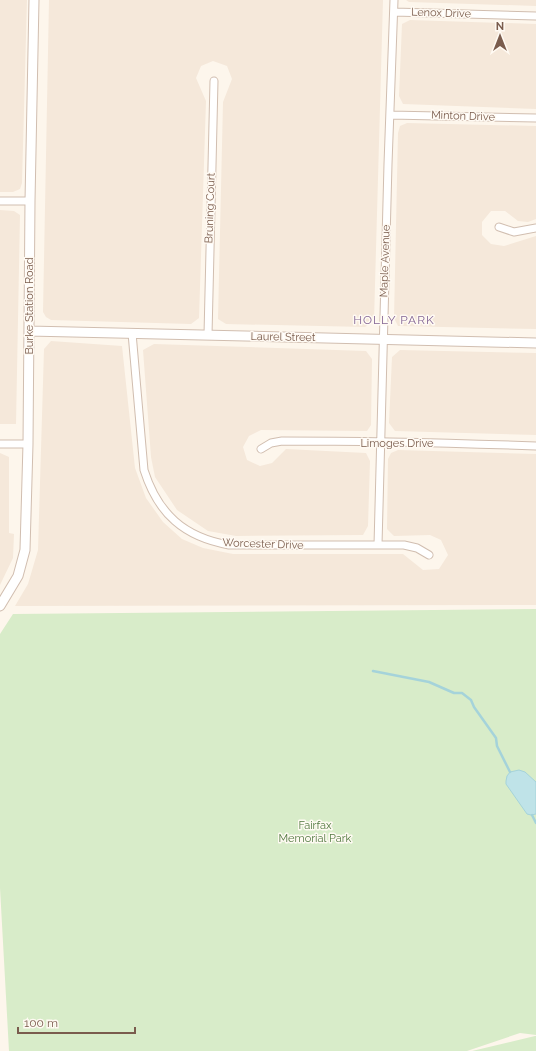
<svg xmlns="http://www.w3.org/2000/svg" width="536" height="1051" font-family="Raleway,sans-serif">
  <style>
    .residential { fill: #f5e8da }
    .green { fill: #d8ecc9 }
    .water { fill: #bfe3e8; stroke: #a5d3da }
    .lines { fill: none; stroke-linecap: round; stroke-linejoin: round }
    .stream { stroke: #a5d3da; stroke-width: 2.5 }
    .minor-casing { stroke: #d1beb0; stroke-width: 9 }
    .tertiary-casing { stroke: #d1beb0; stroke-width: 11 }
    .minor { stroke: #fff; stroke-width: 7 }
    .tertiary { stroke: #fff; stroke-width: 9 }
    .labels { text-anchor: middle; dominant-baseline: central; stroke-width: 3; stroke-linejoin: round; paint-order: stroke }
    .street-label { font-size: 11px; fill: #7a5c4d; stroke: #fffaf3 }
    .park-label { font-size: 11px; fill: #537a41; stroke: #fffaf3 }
    .neighbourhood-label { font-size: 12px; letter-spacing: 1px; fill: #846695; stroke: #fffaf3 }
  </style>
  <rect width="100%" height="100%" fill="#fdf6ec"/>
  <path class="residential" d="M 0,0 L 27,0 L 22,183 L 20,189 L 13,192 L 0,192 Z
    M 49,0 L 383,0 L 374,321 L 365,327 L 226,324 L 218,319 L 223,102 L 232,79 L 227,66 L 213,61 L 201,66 L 196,78 L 206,101 L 199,318 L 191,324 L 51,320 L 46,317 L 43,312 Z
    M 406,0 L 536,0 L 536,6 L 409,2 Z
    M 410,20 L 536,24 L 536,109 L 403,104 L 399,96 L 402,24 Z
    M 407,123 L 536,126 L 536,219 L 528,222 L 518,221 L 505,211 L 491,211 L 482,222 L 482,235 L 491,244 L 504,246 L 536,236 L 536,329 L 398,326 L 394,318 L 398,133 L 400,126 Z
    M 0,210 L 14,211 L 20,215 L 16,424 L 0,424 Z
    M 51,341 L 122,346 L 135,468 L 146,498 L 163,522 L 182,539 L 203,548 L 233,554 L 403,554 L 423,570 L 439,569 L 448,555 L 441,540 L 430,535 L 394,536 L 387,529 L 388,459 L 391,453 L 398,450 L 536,454 L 536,605 L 15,606 L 28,584 L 38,550 L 44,349 Z
    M 154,344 L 366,351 L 372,359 L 371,425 L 367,431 L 261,430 L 249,436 L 243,447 L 247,460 L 260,466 L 272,463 L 286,449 L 366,453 L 370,461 L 368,526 L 363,535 L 236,536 L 208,531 L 177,510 L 155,477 L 151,457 L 143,350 Z
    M 400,350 L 536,353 L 536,435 L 395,431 L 389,423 L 392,357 Z
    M 0,453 L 9,457 L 9,533 L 14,534 L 13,558 L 0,585 Z"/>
  <path class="green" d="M 536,609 L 536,1035 L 520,1033 L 467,1051 L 9,1051 L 0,888 L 0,634 L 13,614 Z
    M 535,1036 L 536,1036 L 536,1051 L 472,1051 Z"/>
  <path class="water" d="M 519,770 L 525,772 L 536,782 L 536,814 L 531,815 L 527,814 L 506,784 L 506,781 L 507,776 L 510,772 Z"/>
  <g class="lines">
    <path class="stream" d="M 373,671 L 429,682 L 454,693 L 462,693 L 471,700 L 474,707 L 496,738 L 497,746 L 510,772
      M 532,815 L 536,823"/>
    <g class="minor-casing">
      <path id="minor" d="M 394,12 L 536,16
        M 390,115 L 536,118
        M 0,201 L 30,201
        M 499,227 L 514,232 L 536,228
        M 132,333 L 144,470 C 158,514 184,537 229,545 L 404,545 L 417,548 L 429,555
        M 208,335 L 214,81
        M 0,444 L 28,444
        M 261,449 L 271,443 L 282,441 C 366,441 451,443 536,446
        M 378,545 L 388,164 L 394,0"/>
    </g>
    <g class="tertiary-casing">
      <path id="tertiary" d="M 29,331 L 536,343
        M 0,606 L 18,576 L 25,550 L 28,444 L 30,201 L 34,0"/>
    </g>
    <use href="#minor" class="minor"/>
    <use href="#tertiary" class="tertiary"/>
  </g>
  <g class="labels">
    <g class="street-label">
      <text transform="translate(441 13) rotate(2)">Lenox Drive</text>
      <text transform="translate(463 116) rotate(2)">Minton Drive</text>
      <text transform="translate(210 208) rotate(-88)">Bruning Court</text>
      <text transform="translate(385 261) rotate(-88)">Maple Avenue</text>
      <text transform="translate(29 306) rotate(-90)">Burke Station Road</text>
      <text transform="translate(283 337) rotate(1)">Laurel Street</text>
      <text x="397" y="443">Limoges Drive</text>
      <text transform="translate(263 544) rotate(2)">Worcester Drive</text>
    </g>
    <g class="park-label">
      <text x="315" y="825">Fairfax<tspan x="315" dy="13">Memorial Park</tspan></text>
    </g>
    <g class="neighbourhood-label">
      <text x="394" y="320">HOLLY PARK</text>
    </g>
  </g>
  <g transform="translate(500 36)" stroke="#fffaf3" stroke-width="3" paint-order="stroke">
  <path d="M0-3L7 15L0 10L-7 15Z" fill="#7a5c4d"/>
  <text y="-6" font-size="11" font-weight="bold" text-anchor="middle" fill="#7a5c4d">N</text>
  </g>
  <path d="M18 1027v6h117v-6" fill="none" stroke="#7a5c4d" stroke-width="2"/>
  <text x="24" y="1027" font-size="12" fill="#7a5c4d" stroke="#fffaf3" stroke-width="3" paint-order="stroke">100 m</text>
</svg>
